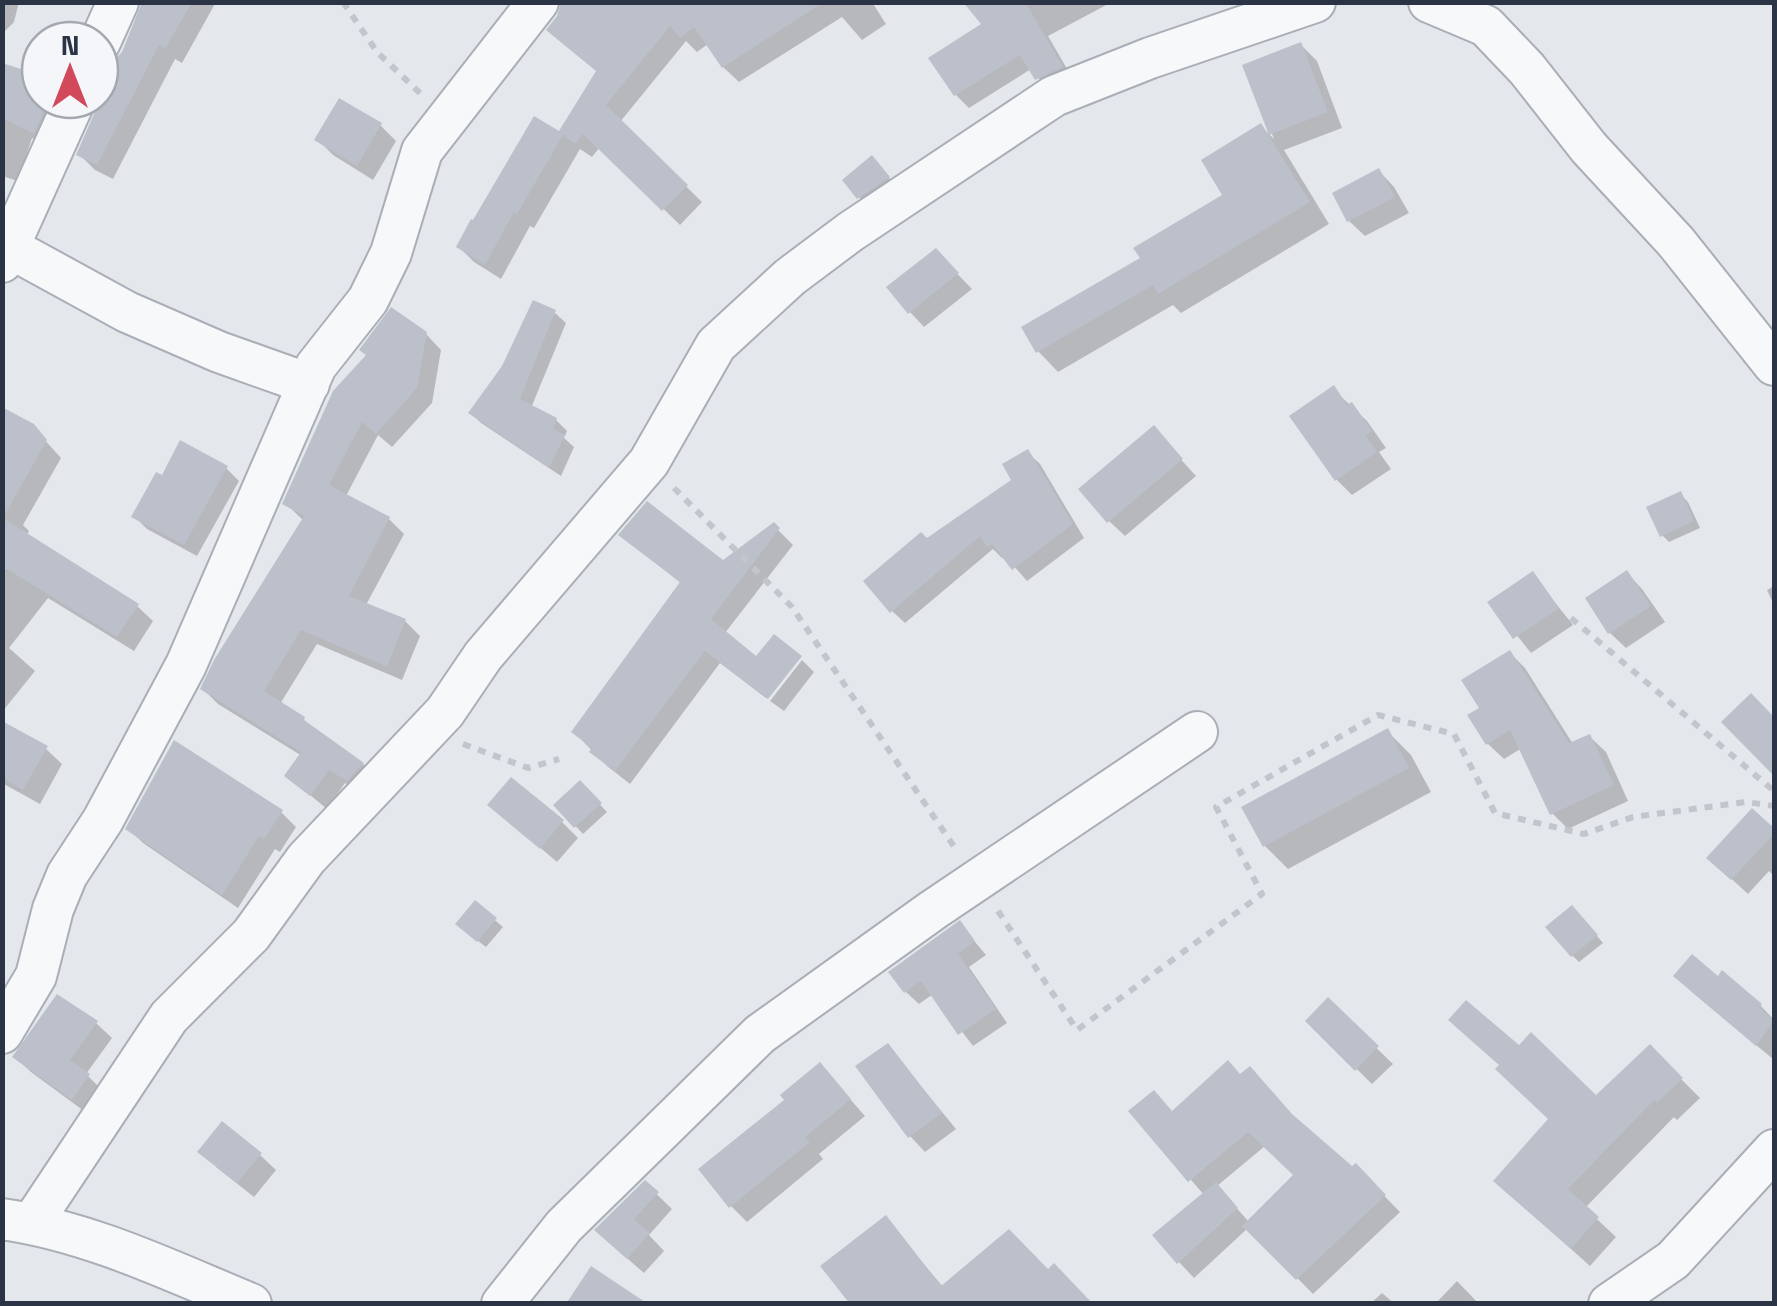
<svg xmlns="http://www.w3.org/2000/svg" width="1777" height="1306" font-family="'Space Grotesk',sans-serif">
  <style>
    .shadow { fill: #0003; fill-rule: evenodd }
    .building { fill: #bbc0ca }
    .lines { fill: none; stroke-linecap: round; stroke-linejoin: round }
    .street-casing { stroke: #a9aeb7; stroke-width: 44 }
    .path { stroke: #c2c5cb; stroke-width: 6; stroke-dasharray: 8 8; stroke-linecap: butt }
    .street { stroke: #f7f8fa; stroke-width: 40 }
  </style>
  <rect width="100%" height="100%" fill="#e4e7ec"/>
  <path class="shadow" d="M 2,2 L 19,2 L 14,22 L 2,34 Z
    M 145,2 L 216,2 L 182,63 L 175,59 L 113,179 L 95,170 L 79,154 L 99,110 L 100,88 L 124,53 Z
    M 563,2 L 872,2 L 886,24 L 862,40 L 842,17 L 739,82 L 723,67 L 708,44 L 697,52 L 686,41 L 620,122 L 702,202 L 680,225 L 600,147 L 592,157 L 580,149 L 534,228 L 530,226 L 501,279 L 474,262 L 459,247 L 559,134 L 598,73 Z
    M 967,2 L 1112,2 L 1048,36 L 1074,81 L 1050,92 L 1031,69 L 969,108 L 956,95 L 932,58 L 984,25 Z
    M 1301,45 L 1317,61 L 1342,128 L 1284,150 L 1329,224 L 1181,313 L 1173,305 L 1058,372 L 1038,351 L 1144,259 L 1225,196 L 1261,126 L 1274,139 L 1246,66 Z
    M 2,65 L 40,78 L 40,100 L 74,100 L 50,147 L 32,138 L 18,181 L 2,176 Z
    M 380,125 L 396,141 L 373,180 L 333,155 L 317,139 Z
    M 879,166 L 895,185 L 866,204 L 859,197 Z
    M 1379,171 L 1394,187 L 1409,213 L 1365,236 L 1349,221 Z
    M 935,251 L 972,289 L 924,327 L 910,312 Z
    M 555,313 L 566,323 L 531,408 L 556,420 L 567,431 L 564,438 L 574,447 L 561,476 L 481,423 L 471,413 Z
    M 426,334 L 441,350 L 432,403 L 392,447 L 378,435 L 346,496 L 389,519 L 404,534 L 366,605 L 405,621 L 420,636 L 402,680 L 317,644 L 280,704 L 363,764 L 378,779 L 364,794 L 345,783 L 327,809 L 287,776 L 302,756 L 218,704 L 203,689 L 304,521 L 285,503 Z
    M 1333,389 L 1367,421 L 1386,448 L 1379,452 L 1391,469 L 1352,495 L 1337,480 Z
    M 2,422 L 32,426 L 61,458 L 23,525 L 29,531 L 26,536 L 137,606 L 153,621 L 134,651 L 48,598 L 9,648 L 35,671 L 2,712 L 2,573 L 6,568 L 2,564 Z
    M 1164,441 L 1196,476 L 1125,536 L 1109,521 Z
    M 1027,452 L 1040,464 L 1084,538 L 1027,581 L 1005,556 L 1002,558 L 993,549 L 905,623 L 892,611 L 1015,481 Z
    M 226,468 L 239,481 L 197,556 L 147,529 L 134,516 Z
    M 1680,494 L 1688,502 L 1700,528 L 1669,542 L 1662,535 Z
    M 774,526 L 793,545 L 725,633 L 757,659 L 798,656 L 766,698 L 720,663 L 630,784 L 607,766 L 574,732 L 682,584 L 621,535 L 723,563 Z
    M 1627,573 L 1642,589 L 1665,622 L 1626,648 L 1610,633 L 1588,599 Z
    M 1532,574 L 1573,625 L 1531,653 L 1491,603 Z
    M 1774,586 L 1774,605 L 1767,590 Z
    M 1510,653 L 1525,668 L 1573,744 L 1590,737 L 1606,752 L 1628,801 L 1568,829 L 1552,813 L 1522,748 L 1504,759 L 1488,744 L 1471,715 L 1483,708 Z
    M 802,660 L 814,672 L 784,711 L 770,701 Z
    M 2,724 L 46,749 L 62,764 L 40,804 L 2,783 Z
    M 1387,731 L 1411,755 L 1431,792 L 1288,869 L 1265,846 Z
    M 580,783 L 607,812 L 583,834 L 556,805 Z
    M 490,805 L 562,822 L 578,838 L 557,862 Z
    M 1752,811 L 1774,831 L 1774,876 L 1769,871 L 1748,894 L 1725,873 Z
    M 281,812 L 296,827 L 280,852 L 275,849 L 238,908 L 143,843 L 128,828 Z
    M 475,903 L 503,927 L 486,947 L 465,931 Z
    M 1579,915 L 1603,943 L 1579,962 L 1572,955 Z
    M 960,924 L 986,955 L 969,967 L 1007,1023 L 973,1046 L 933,994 L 919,1004 L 906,992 Z
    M 1718,979 L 1760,1005 L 1774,1020 L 1773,1059 L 1692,992 Z
    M 1328,1001 L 1393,1064 L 1372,1084 L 1308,1021 Z
    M 96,1023 L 112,1038 L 86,1074 L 104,1092 L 88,1114 L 31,1072 L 15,1057 Z
    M 888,1046 L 956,1129 L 925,1152 L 910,1136 Z
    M 1649,1047 L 1700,1098 L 1677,1120 L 1674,1117 L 1585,1208 L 1616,1237 L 1590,1266 L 1515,1199 L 1551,1119 L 1519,1048 L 1596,1098 Z
    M 820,1065 L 865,1116 L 819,1154 L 823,1159 L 747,1222 L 731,1206 L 787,1100 Z
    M 1241,1076 L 1352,1170 L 1356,1167 L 1400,1212 L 1313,1294 L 1248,1228 L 1194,1278 L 1179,1262 L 1204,1195 L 1132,1111 L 1173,1114 ZM 1265,1146 L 1296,1176 L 1249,1222 L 1217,1186 Z
    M 260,1155 L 276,1170 L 254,1197 L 216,1167 Z
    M 645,1183 L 672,1209 L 649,1235 L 664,1251 L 644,1273 L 613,1246 Z
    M 886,1219 L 943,1287 L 1048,1272 L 1091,1304 L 851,1304 Z
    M 1457,1281 L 1479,1304 L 1435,1304 Z
    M 1382,1293 L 1395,1304 L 1370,1304 Z"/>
  <path class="building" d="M 142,2 L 192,2 L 165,49 L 159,45 L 97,165 L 76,155 L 100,100 L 100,83 L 111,63 L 122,52 Z
    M 561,2 L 824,2 L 722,68 L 694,27 L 680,38 L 670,26 L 606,105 L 688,185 L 662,211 L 583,134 L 575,144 L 563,135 L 517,214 L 514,212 L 485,265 L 456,247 L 471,219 L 473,220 L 534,116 L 559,131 L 596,71 L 546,30 L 557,16 Z
    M 963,2 L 1025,2 L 1063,67 L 1035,80 L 1020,55 L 954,96 L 928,58 L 981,24 Z
    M 1301,42 L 1328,112 L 1269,135 L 1242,65 Z
    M 2,63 L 40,75 L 40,100 L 49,100 L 34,134 L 2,118 Z
    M 339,98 L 382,123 L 357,166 L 314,140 Z
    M 1261,123 L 1310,202 L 1158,294 L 1153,285 L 1036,353 L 1021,327 L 1140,258 L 1133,248 L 1222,195 L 1201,160 Z
    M 872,155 L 890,177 L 857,199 L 842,180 Z
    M 1379,168 L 1395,197 L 1347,222 L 1332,193 Z
    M 936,248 L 959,273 L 908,314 L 886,287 Z
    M 533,300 L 556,310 L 520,399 L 557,418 L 553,429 L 565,435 L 549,468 L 468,413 L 502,366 Z
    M 391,307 L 427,332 L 417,388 L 376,434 L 362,422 L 329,485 L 390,517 L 349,596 L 406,619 L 387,667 L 301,630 L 264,691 L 305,717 L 304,720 L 364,763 L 347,781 L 329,770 L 310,796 L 284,776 L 301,752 L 200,689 L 214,660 L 304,516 L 282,504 L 333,391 L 366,355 L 359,350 Z
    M 1334,385 L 1347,405 L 1352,402 L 1372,431 L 1366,436 L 1377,452 L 1335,481 L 1289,416 Z
    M 2,407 L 34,424 L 47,440 L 3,518 L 139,604 L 117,637 L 2,566 Z
    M 1154,425 L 1183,459 L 1107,523 L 1078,489 Z
    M 180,440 L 228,466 L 184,545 L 131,517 L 156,472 L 162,475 Z
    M 1028,449 L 1073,524 L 1012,570 L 992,544 L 987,547 L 980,536 L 890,613 L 863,581 L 921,532 L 927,538 L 1011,480 L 1002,464 Z
    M 1681,491 L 1694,521 L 1660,537 L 1646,507 Z
    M 647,501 L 723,560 L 774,522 L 780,528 L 711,619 L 756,656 L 774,634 L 802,656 L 768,699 L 705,651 L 615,771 L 589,752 L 592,748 L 571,732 L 680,582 L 618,535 Z
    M 1627,570 L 1651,606 L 1608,634 L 1585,598 Z
    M 1533,571 L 1559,608 L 1513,639 L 1487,602 Z
    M 1510,650 L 1569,743 L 1590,734 L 1614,785 L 1550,815 L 1510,730 L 1486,745 L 1467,715 L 1479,708 L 1461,680 Z
    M 1751,693 L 1774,717 L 1774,776 L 1721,722 Z
    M 2,721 L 48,746 L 23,790 L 2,778 Z
    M 1388,728 L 1409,768 L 1263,847 L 1241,807 Z
    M 174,740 L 283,810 L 264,839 L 259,836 L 222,895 L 125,829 Z
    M 511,777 L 564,820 L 540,849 L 487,805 Z
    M 580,780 L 602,803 L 574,828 L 553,805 Z
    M 1752,808 L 1774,828 L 1774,834 L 1731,880 L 1706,858 Z
    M 475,900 L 497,918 L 477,942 L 455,924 Z
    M 1572,905 L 1598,935 L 1571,957 L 1545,927 Z
    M 960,920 L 975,941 L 958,954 L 996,1009 L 958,1035 L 921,981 L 904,993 L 888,972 Z
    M 1692,954 L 1718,976 L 1722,970 L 1762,1004 L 1759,1007 L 1774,1021 L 1756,1046 L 1673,976 Z
    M 57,994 L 98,1021 L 70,1060 L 90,1074 L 72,1100 L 12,1057 Z
    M 1328,997 L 1379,1046 L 1355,1071 L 1305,1021 Z
    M 1466,1000 L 1519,1045 L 1531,1032 L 1596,1095 L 1650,1044 L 1683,1078 L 1657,1103 L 1654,1100 L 1568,1189 L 1599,1217 L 1571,1249 L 1493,1181 L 1548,1119 L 1495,1069 L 1499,1065 L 1448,1020 Z
    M 888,1043 L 942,1113 L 908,1138 L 855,1066 Z
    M 1228,1060 L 1240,1074 L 1250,1066 L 1292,1114 L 1352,1166 L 1356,1163 L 1386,1195 L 1296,1280 L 1242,1226 L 1293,1175 L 1248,1132 L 1188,1182 L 1128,1111 L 1154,1090 L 1172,1111 Z
    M 820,1062 L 851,1099 L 805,1137 L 810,1142 L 729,1208 L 698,1169 L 784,1100 L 780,1095 Z
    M 222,1121 L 262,1153 L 237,1183 L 197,1152 Z
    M 645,1180 L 659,1192 L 634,1219 L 650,1233 L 627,1259 L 594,1230 Z
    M 1216,1182 L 1238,1208 L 1177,1264 L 1152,1235 Z
    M 886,1215 L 941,1286 L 1009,1229 L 1048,1269 L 1054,1263 L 1093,1304 L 850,1304 L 820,1266 Z
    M 591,1266 L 648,1304 L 566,1304 Z"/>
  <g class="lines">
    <g class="street-casing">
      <path id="street" d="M 1429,2 L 1486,26 L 1527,69 L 1589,148 L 1676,242 L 1774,365
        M 100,42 L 118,2
        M 2,247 L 10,248 L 127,312 L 219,352 L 309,384
        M 2,262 L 75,100
        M 2,1033 L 36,976 L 53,909 L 67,875 L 103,820 L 186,665 L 316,366 L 368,300 L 391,253 L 422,151 L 538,2
        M 2,1219 C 89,1231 171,1271 251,1304
        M 32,1223 L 169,1017 L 251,935 L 306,859 L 445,712 L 483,656 L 649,462 L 716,345 L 790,277 L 850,232 L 1054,96 L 1150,58 L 1315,2
        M 502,1304 L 564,1226 L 760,1034 L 933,910 L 1197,732
        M 1609,1304 L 1673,1260 L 1774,1150"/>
    </g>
    <path class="path" d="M 343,2 L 377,52 L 421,94
      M 674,488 L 792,607 L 957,851
      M 1571,618 L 1774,791
      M 463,744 L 528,768 L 559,759
      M 998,911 L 1077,1030 L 1262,894 L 1216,807 L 1378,715 L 1454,734 L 1495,813 L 1584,834 L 1633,817 L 1746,802 L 1774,806"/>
    <use href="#street" class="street"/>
  </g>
  <rect width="1777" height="1306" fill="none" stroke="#2b3445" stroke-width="10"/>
  <g transform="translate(70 70)"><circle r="48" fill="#f4f6f9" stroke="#a4a8b1" stroke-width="2.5"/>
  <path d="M0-8L18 38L0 25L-18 38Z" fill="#d1495b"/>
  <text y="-15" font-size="28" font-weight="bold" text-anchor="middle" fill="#2b3445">N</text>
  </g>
</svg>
